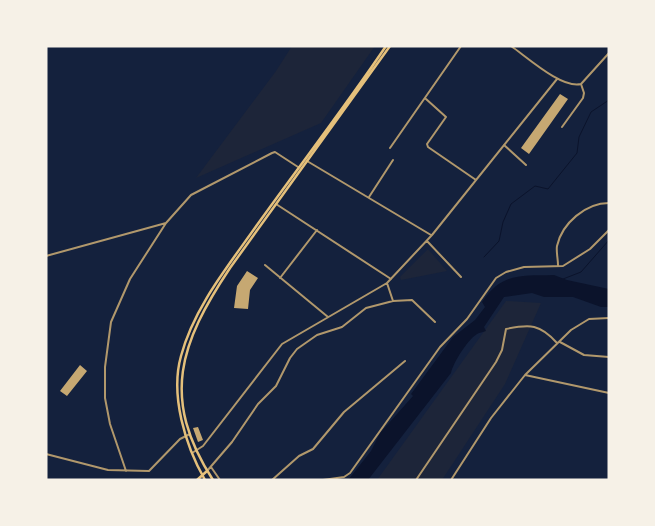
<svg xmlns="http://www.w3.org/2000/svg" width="655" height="526" font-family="Inter,sans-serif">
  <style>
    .green { fill: #1d2539 }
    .water { fill: #0b132b }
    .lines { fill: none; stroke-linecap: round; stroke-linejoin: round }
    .stream { stroke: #0b132b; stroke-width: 1 }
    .building { fill: #c6a872 }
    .minor { stroke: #b1986c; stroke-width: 2 }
    .secondary { stroke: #e5c07b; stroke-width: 2.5 }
  </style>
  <rect width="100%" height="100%" fill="#14213d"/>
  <path class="green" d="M 292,46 L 375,46 L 321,123 L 196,178 L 276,71 Z
    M 428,249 L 447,271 L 401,280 L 400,277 Z
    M 506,301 L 541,303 L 505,384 L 442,480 L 377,480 Z"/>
  <path class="water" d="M 554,275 L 567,280 L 609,289 L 609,307 L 601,307 L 573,297 L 544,297 L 532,293 L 504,297 L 484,327 L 486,331 C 484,332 482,332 479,333 C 469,337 453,363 451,373 L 368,480 L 348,480 L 371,451 L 380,433 L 413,396 L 411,394 L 453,337 L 475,320 L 485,307 L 482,302 C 502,272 521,276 554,275 Z"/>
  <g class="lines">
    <path class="stream" d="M 484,257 L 499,241 L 503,222 L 511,204 L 535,186 L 548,189 L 577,153 L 579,137 L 591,112 L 609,100
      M 563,279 L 581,272 L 609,240"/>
  </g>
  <path class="building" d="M 560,94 L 568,99 L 529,154 L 521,148 Z
    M 247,271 L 258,278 L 250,290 L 248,309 L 234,308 L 237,286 Z
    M 80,365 L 87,371 L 67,396 L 60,391 Z
    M 198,427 L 203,440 L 198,442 L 193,428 Z"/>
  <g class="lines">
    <path class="minor" d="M 511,46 C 527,57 562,89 581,84
      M 581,84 L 609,53
      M 426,99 L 446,117 L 427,144 L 428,147 L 476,180
      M 562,127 L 583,98 L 584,93 L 581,84
      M 504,145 L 526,165
      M 390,148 L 461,46
      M 307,161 L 431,235
      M 369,197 L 393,160
      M 276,204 L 391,279
      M 427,241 L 461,277
      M 46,256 L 166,223
      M 265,265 L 328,317
      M 558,265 C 558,259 556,251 557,246 C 562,223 586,203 609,203
      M 280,278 L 317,230
      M 387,283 L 393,301
      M 560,342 L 584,355 L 609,357
      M 525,375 L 609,393
      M 192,453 L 203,446 L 282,344 L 387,283 L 432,235 L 557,79
      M 46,454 L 108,470 L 149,471 L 180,439 L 190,434
      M 211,467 L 220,480
      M 126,471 L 110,424 L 105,398 L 105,367 L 111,322 L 130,279 L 166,223 L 191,195 L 272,153 L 275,152 L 298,167
      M 207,471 L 232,442 L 258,404 L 276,386 L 290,358 L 297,349 L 317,335 L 342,327 L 366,308 L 393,301 L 412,300 L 435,322
      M 272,480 L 299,456 L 313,449 L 344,412 L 405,361
      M 323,480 L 344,477 L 350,473 L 440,347 L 467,319 L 496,278 L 506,272 L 524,267 L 563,266 L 590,249 L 609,230
      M 416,480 L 496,362 L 502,350 L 506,329 C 530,324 540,324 557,343
      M 451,480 L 491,418 L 525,375 L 571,330 L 589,319 L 609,318"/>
    <path class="secondary" d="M 197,480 L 207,471
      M 205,480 C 185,445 170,395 181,356 C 194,307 229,265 257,225 C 300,165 345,107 386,46
      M 213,480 C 160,398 180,343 230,268 L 390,46"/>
  </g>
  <rect width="655" height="526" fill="none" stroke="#f6f1e7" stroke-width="95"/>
</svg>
